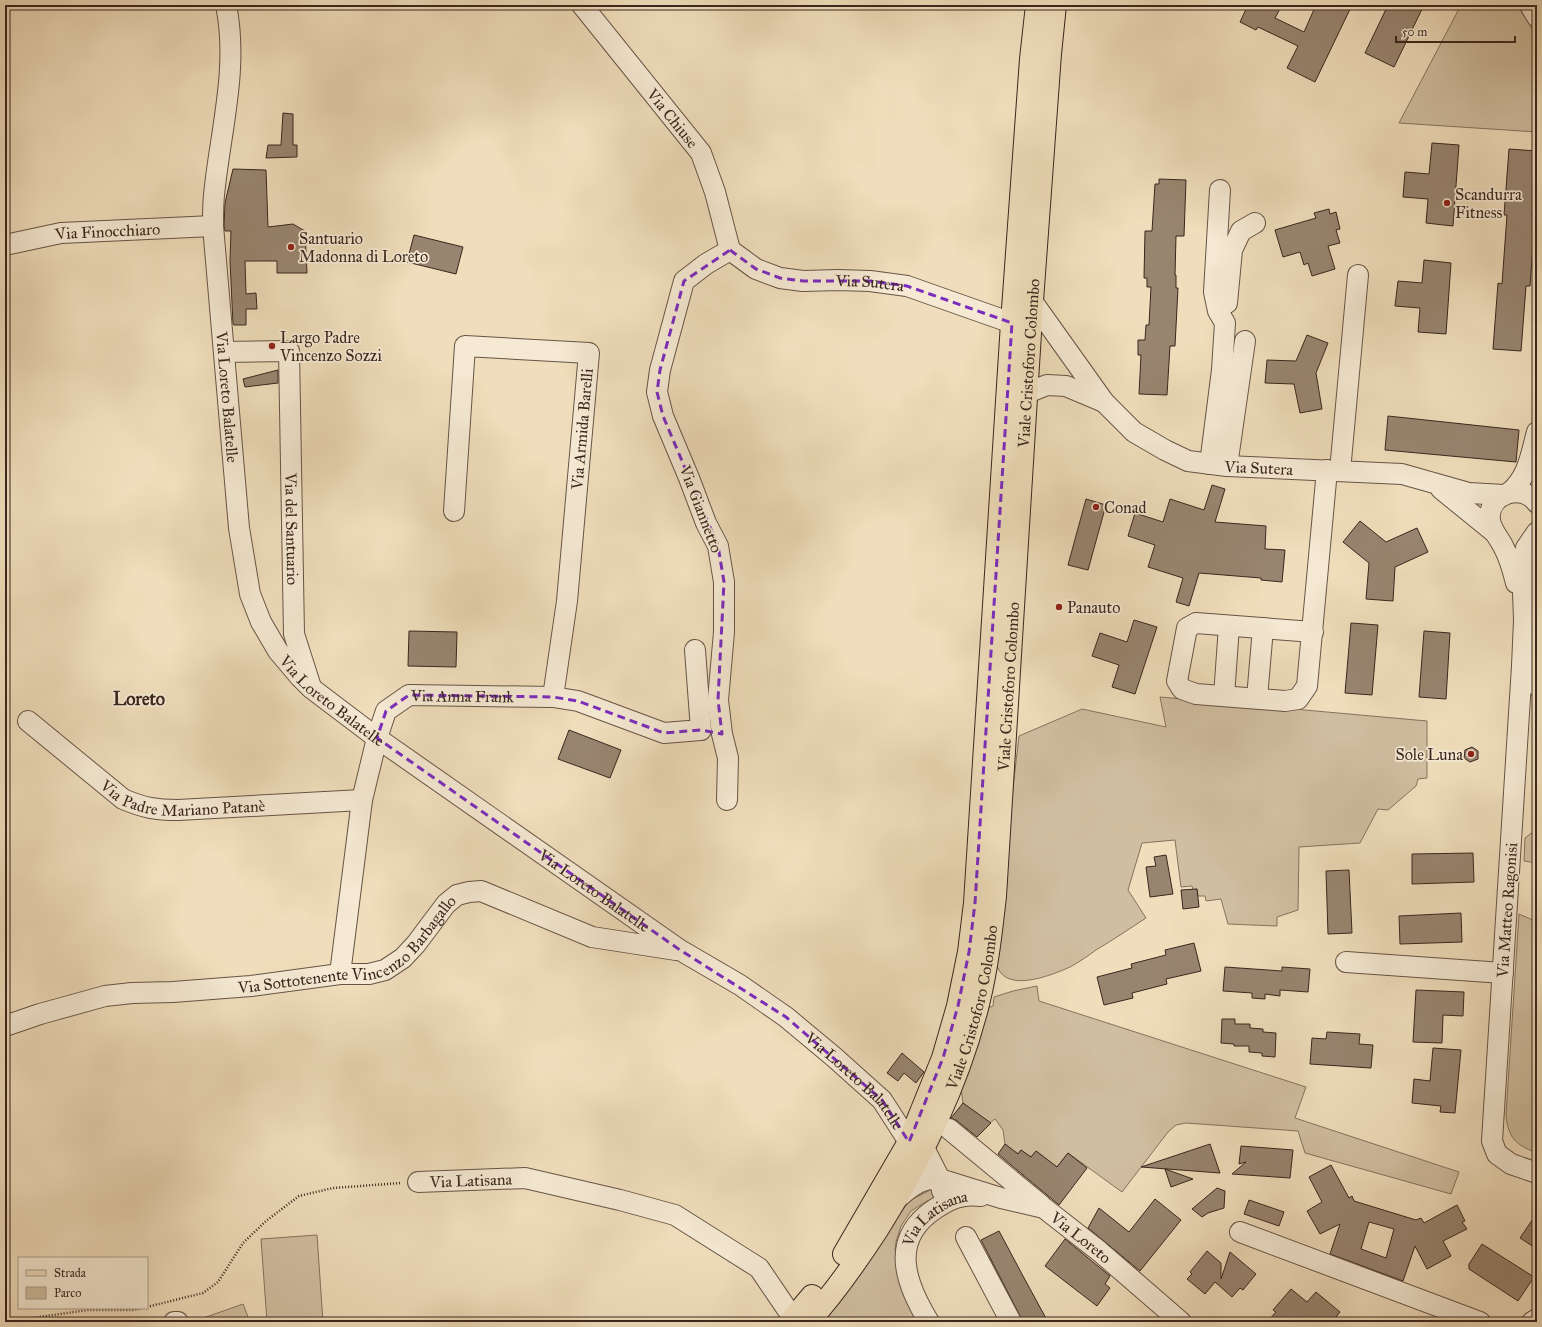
<svg xmlns="http://www.w3.org/2000/svg" width="1542" height="1327" font-family="'IM FELL Great Primer',serif">
  <style>
    .green { fill: #d0bea0; stroke: #85725f }
    .building { fill: #988570; stroke: #3a261e; fill-rule: evenodd }
    .lines { fill: none; stroke-linecap: round; stroke-linejoin: round }
    .minor-casing { stroke: #675445; stroke-width: 22 }
    .major-casing { stroke: #3a261e; stroke-width: 24 }
    .path { stroke: #3a261e; stroke-width: 2.5; stroke-dasharray: 1 2; stroke-linecap: butt }
    .minor { stroke: #f5e9d3; stroke-width: 20 }
    .major { stroke: #efddbb; stroke-width: 22 }
    .marked { fill: none; stroke: #7b2cbf; stroke-width: 3; stroke-dasharray: 8 5; stroke-linejoin: round }
    .poi-dot { fill: #8f2418; stroke: #f5e9d3; stroke-width: 1.5 }
    .labels { text-anchor: middle; dominant-baseline: central; stroke-width: 3.5; stroke-linejoin: round; paint-order: stroke }
    .street-label { font-size: 16px; fill: #3a261e; stroke: #f5e9d3 }
    .poi-label { font-size: 16px; fill: #3a261e; stroke: #f5e9d3; text-anchor: start }
    .quarter-label { font-size: 18px; font-weight: bold; fill: #3a261e; stroke: #f5e9d3 }
  </style>
  <rect width="100%" height="100%" fill="#efddbb"/>
  <filter id="stains"><feTurbulence type="fractalNoise" baseFrequency=".005" numOctaves="4"/><feColorMatrix values="0 0 0 0 .2 0 0 0 0 .09 0 0 0 0 .02 0 0 0 .5 -.17"/></filter>
  <radialGradient id="worn" r=".72"><stop offset=".6" stop-color="#630" stop-opacity="0"/><stop offset="1" stop-color="#630" stop-opacity=".3"/></radialGradient>
  <path class="green" d="M 1461,5 L 1517,5 L 1530,25 L 1537,43 L 1537,132 L 1399,123 Z
    M 1160,697 L 1427,721 L 1427,778 L 1418,779 L 1416,786 L 1388,810 L 1378,809 L 1360,843 L 1299,847 L 1298,910 L 1277,917 L 1277,926 L 1228,924 L 1221,899 L 1206,901 L 1205,896 L 1198,896 L 1197,889 L 1193,890 L 1192,886 L 1181,887 L 1175,840 L 1142,843 L 1128,890 L 1146,918 C 1129,929 1113,940 1096,950 C 1088,956 1079,962 1070,967 C 1050,976 1002,995 996,962 L 1007,840 L 1019,736 L 1082,709 L 1166,727 Z
    M 1537,829 L 1537,863 L 1524,861 L 1525,838 Z
    M 1519,914 L 1537,922 L 1537,1153 C 1516,1145 1508,1138 1506,1115 Z
    M 1037,986 L 1039,1001 L 1306,1087 L 1295,1118 L 1459,1172 L 1451,1194 L 1305,1153 L 1298,1131 L 1186,1123 L 1176,1125 L 1168,1132 L 1122,1192 L 1068,1153 L 1057,1167 L 1036,1151 L 1031,1157 L 1021,1150 L 1018,1154 L 1005,1144 L 1003,1130 L 995,1119 L 990,1123 L 963,1103 L 961,1088 L 985,1009 L 993,1006 L 994,997 L 1013,991 Z
    M 932,1189 L 934,1199 L 927,1201 L 911,1211 L 901,1226 L 896,1242 L 895,1250 L 900,1265 L 920,1322 L 821,1322 L 858,1277 L 903,1209 L 911,1200 Z
    M 317,1235 L 323,1322 L 267,1322 L 261,1239 Z
    M 243,1304 L 250,1322 L 192,1322 Z"/>
  <path class="building" d="M 1248,5 L 1282,5 L 1275,18 L 1304,32 L 1316,5 L 1352,5 L 1315,82 L 1287,68 L 1298,46 L 1258,27 L 1256,30 L 1240,22 Z
    M 1388,5 L 1424,5 L 1394,67 L 1365,53 Z
    M 283,113 L 293,114 L 293,145 L 297,145 L 297,157 L 266,158 L 268,145 L 281,145 Z
    M 1432,143 L 1459,145 L 1453,226 L 1426,223 L 1428,199 L 1403,197 L 1405,172 L 1429,174 Z
    M 1509,149 L 1537,151 L 1532,217 L 1535,217 L 1530,286 L 1526,286 L 1521,351 L 1493,349 L 1498,283 L 1502,284 L 1507,215 L 1504,215 Z
    M 233,169 L 266,170 L 268,227 L 293,224 L 305,231 L 307,273 L 277,273 L 277,261 L 245,261 L 246,294 L 256,293 L 257,309 L 246,309 L 246,325 L 234,325 L 233,324 L 230,261 L 231,231 L 225,231 L 224,226 L 225,203 Z
    M 1159,179 L 1186,180 L 1184,236 L 1176,236 L 1175,275 L 1176,275 L 1176,288 L 1178,288 L 1175,346 L 1170,346 L 1167,395 L 1139,394 L 1141,355 L 1138,355 L 1138,340 L 1145,340 L 1146,325 L 1149,325 L 1151,287 L 1147,287 L 1147,278 L 1144,278 L 1145,231 L 1152,231 L 1155,184 L 1159,184 Z
    M 1329,209 L 1330,214 L 1336,212 L 1340,229 L 1336,230 L 1340,243 L 1328,246 L 1335,269 L 1312,276 L 1308,263 L 1304,265 L 1300,252 L 1283,257 L 1275,230 L 1316,218 L 1314,213 Z
    M 414,235 L 463,247 L 456,274 L 407,262 Z
    M 1424,260 L 1451,263 L 1446,334 L 1418,332 L 1420,308 L 1395,306 L 1398,281 L 1422,283 Z
    M 1307,335 L 1328,343 L 1316,373 L 1322,409 L 1300,413 L 1294,384 L 1265,383 L 1267,360 L 1296,361 Z
    M 278,370 L 278,383 L 245,387 L 243,379 Z
    M 1388,416 L 1519,430 L 1516,462 L 1385,450 Z
    M 1212,485 L 1225,489 L 1215,522 L 1266,526 L 1265,549 L 1285,550 L 1282,582 L 1261,580 L 1261,578 L 1199,573 L 1189,606 L 1176,602 L 1183,578 L 1148,567 L 1155,545 L 1128,536 L 1135,513 L 1163,522 L 1170,499 L 1204,510 Z
    M 1086,499 L 1106,505 L 1088,570 L 1068,565 Z
    M 1360,521 L 1386,542 L 1417,528 L 1428,552 L 1395,567 L 1393,601 L 1366,599 L 1369,563 L 1343,542 Z
    M 1134,620 L 1157,627 L 1135,694 L 1112,687 L 1119,665 L 1092,656 L 1100,633 L 1127,642 Z
    M 1351,623 L 1378,625 L 1372,695 L 1345,693 Z
    M 409,631 L 457,632 L 456,667 L 408,666 Z
    M 1424,631 L 1450,633 L 1446,699 L 1419,697 Z
    M 569,730 L 621,750 L 610,778 L 558,759 Z
    M 1472,747 L 1478,751 L 1478,759 L 1470,762 L 1464,758 L 1465,750 Z
    M 1473,853 L 1474,882 L 1412,884 L 1412,854 Z
    M 1166,855 L 1173,894 L 1150,897 L 1146,867 L 1156,866 L 1154,857 Z
    M 1349,870 L 1352,933 L 1328,934 L 1326,871 Z
    M 1197,889 L 1199,907 L 1183,909 L 1181,890 Z
    M 1461,913 L 1462,942 L 1400,944 L 1399,916 Z
    M 1194,943 L 1201,971 L 1166,979 L 1167,984 L 1132,993 L 1133,998 L 1104,1005 L 1097,977 L 1132,968 L 1131,964 L 1166,955 L 1165,950 Z
    M 1225,967 L 1282,971 L 1282,967 L 1310,969 L 1308,992 L 1280,990 L 1280,996 L 1265,994 L 1265,999 L 1252,998 L 1252,993 L 1223,991 Z
    M 1416,990 L 1464,992 L 1463,1016 L 1443,1015 L 1442,1043 L 1413,1042 Z
    M 1222,1019 L 1235,1019 L 1235,1024 L 1250,1024 L 1250,1028 L 1263,1029 L 1263,1032 L 1276,1033 L 1275,1057 L 1262,1056 L 1262,1053 L 1249,1052 L 1249,1046 L 1234,1046 L 1234,1044 L 1221,1043 Z
    M 1327,1032 L 1360,1034 L 1359,1044 L 1373,1045 L 1371,1068 L 1310,1064 L 1312,1038 L 1326,1039 Z
    M 1433,1048 L 1461,1050 L 1455,1113 L 1440,1112 L 1441,1106 L 1412,1103 L 1414,1079 L 1430,1081 Z
    M 902,1053 L 924,1072 L 916,1083 L 904,1073 L 898,1081 L 887,1073 Z
    M 963,1103 L 991,1123 L 977,1137 L 956,1120 L 951,1118 Z
    M 1005,1144 L 1018,1154 L 1021,1150 L 1031,1157 L 1036,1151 L 1057,1167 L 1068,1153 L 1087,1168 L 1059,1205 L 998,1154 Z
    M 1210,1144 L 1220,1173 L 1141,1167 Z
    M 1241,1146 L 1293,1150 L 1290,1178 L 1232,1174 L 1246,1162 L 1239,1164 Z
    M 1331,1165 L 1349,1198 L 1352,1196 L 1354,1201 L 1416,1220 L 1421,1218 L 1424,1223 L 1457,1205 L 1465,1221 L 1462,1222 L 1467,1229 L 1443,1241 L 1451,1256 L 1427,1269 L 1415,1246 L 1403,1281 L 1330,1254 L 1340,1224 L 1320,1234 L 1307,1211 L 1322,1202 L 1309,1177 ZM 1369,1222 L 1394,1229 L 1386,1258 L 1361,1249 Z
    M 1165,1169 L 1193,1179 L 1171,1187 Z
    M 1217,1188 L 1225,1191 L 1224,1208 L 1208,1213 L 1202,1217 L 1192,1209 Z
    M 1155,1199 L 1181,1220 L 1140,1271 L 1088,1228 L 1099,1208 L 1129,1232 Z
    M 1249,1200 L 1284,1212 L 1279,1226 L 1244,1214 Z
    M 1537,1213 L 1537,1249 L 1520,1238 Z
    M 999,1231 L 1023,1276 L 1048,1322 L 1023,1322 L 1022,1320 L 981,1240 Z
    M 1065,1239 L 1110,1276 L 1105,1284 L 1110,1288 L 1097,1306 L 1045,1266 Z
    M 1482,1244 L 1534,1277 L 1518,1301 L 1469,1269 L 1469,1264 Z
    M 1207,1251 L 1221,1263 L 1221,1279 L 1230,1252 L 1256,1274 L 1243,1290 L 1240,1288 L 1232,1297 L 1215,1282 L 1205,1294 L 1187,1279 L 1192,1274 L 1190,1272 Z
    M 1291,1289 L 1307,1302 L 1316,1292 L 1340,1312 L 1332,1322 L 1267,1322 L 1276,1312 L 1273,1310 Z"/>
  <g class="lines">
    <g class="minor-casing">
      <g id="minor">
        <path id="s1" d="M 226,5 C 239,69 220,132 214,195 C 213,205 213,216 213,226 L 239,528 L 250,594 L 261,622 L 278,651 L 300,677 L 311,688 L 377,738 L 680,950 L 740,985 L 786,1017 L 834,1057 L 882,1100 L 909,1142 L 924,1148 L 940,1179 L 1001,1198 L 1044,1208 L 1099,1251 L 1181,1322"/>
        <path id="s2" d="M 582,5 L 701,153 L 715,192 L 730,250"/>
        <path d="M 1530,5 L 1537,17"/>
        <path id="s3" d="M 5,245 L 61,233 L 213,226"/>
        <path id="s4" d="M 730,250 L 756,269 L 780,278 L 803,281 L 838,280 L 870,281 L 907,286 L 1012,323"/>
        <path id="s5" d="M 1032,301 L 1104,402 L 1134,432 L 1165,450 L 1188,461 L 1227,466 L 1402,474 L 1469,493 L 1504,495"/>
        <path d="M 1227,303 L 1232,250 L 1241,231 L 1255,223"/>
        <path id="s6" d="M 224,352 L 289,351 L 294,634 L 310,684"/>
        <path d="M 1027,393 L 1047,385 L 1066,386 L 1104,402"/>
        <path d="M 1210,464 L 1222,370 L 1225,323 L 1218,311 L 1214,292 L 1220,190"/>
        <path d="M 1227,466 L 1245,341"/>
        <path d="M 1340,471 L 1358,275"/>
        <path d="M 1441,489 L 1494,532"/>
        <path d="M 1510,492 C 1528,477 1531,454 1537,432"/>
        <path d="M 454,511 L 465,346 L 589,353 L 567,601 L 553,697"/>
        <path d="M 1537,532 L 1526,548 L 1522,564 L 1524,620 L 1522,666 L 1492,1141 L 1497,1154 L 1511,1164 L 1537,1173"/>
        <path d="M 1516,583 C 1513,571 1510,559 1504,548 C 1500,539 1491,530 1490,520 C 1487,494 1522,482 1537,503"/>
        <path d="M 1313,632 L 1196,623 L 1187,628 L 1177,681 L 1182,689 L 1196,694 L 1285,701 L 1298,699 L 1307,686 L 1327,470"/>
        <path d="M 1522,666 L 1537,686"/>
        <path d="M 1224,696 L 1229,626"/>
        <path d="M 1257,698 L 1263,628"/>
        <path id="s7" d="M 28,721 L 123,799 C 144,808 156,810 178,810 L 362,800"/>
        <path d="M 727,800 L 728,758 L 722,734 L 718,700 L 724,632 L 724,582 L 718,546 L 706,523 L 689,478 L 663,416 L 657,392 L 660,370 L 684,281 L 706,264 L 730,250"/>
        <path d="M 1346,962 L 1503,973"/>
        <path id="s8" d="M 340,974 L 362,800 L 377,738 L 386,711 L 409,695 L 553,697 L 578,701 L 664,733 L 701,730 L 695,650"/>
        <path id="s9" d="M 5,1026 L 40,1014 L 105,996 L 132,993 L 173,992 L 251,986 L 340,974 L 369,974 L 385,970 L 403,958 L 416,944 L 446,904 L 457,895 L 469,892 L 481,891 L 592,937 L 676,950"/>
        <path d="M 949,1129 L 1041,1205"/>
        <path id="s10" d="M 418,1182 L 525,1178 L 620,1200 L 675,1215 L 759,1268 L 793,1318"/>
        <path d="M 895,1200 C 910,1188 920,1177 940,1179 L 942,1191"/>
        <path d="M 1240,1232 L 1480,1322"/>
        <path d="M 966,1237 L 1011,1322"/>
        <path d="M 174,1322 L 178,1322"/>
        <path id="s11" d="M 929,1322 C 905,1283 889,1239 935,1209 C 951,1198 962,1194 981,1196"/>
        <path d="M 1532,1322 L 1537,1319"/>
      </g>
    </g>
    <g class="major-casing">
      <g id="major">
        <path d="M 844,1254 L 909,1142 L 943,1058 L 958,1006 L 969,952 L 975,903 L 1012,323 L 1031,59 L 1037,5"/>
        <path d="M 790,1322 L 812,1296"/>
        <path id="s12" d="M 808,1322 C 834,1294 856,1262 877,1230 C 921,1160 958,1084 978,1004 C 987,968 991,932 995,896 L 1032,301 L 1050,54 L 1055,5"/>
      </g>
    </g>
    <path class="path" d="M 147,1307 L 203,1293 L 218,1282 L 243,1243 L 266,1221 L 299,1196 L 333,1188 L 401,1183
      M 25,1319 L 88,1310 L 134,1310 L 142,1308"/>
    <use href="#minor" class="minor"/>
    <use href="#major" class="major"/>
  </g>
  <path class="marked" d="M 730,250 L 756,269 L 780,278 L 803,281 L 870,281 L 907,286 L 1012,323 L 975,903 L 969,952 L 958,1006 L 943,1058 L 909,1142 L 882,1100 L 786,1017 L 680,950 L 377,738 L 386,711 L 409,695 L 553,697 L 578,701 L 664,733 L 701,730 L 722,734 L 718,700 L 724,582 L 718,546 L 663,416 L 657,392 L 660,370 L 684,281 Z"/>
  <g class="poi-dot">
    <circle cx="1447" cy="203" r="4"/>
    <circle cx="291" cy="247" r="4"/>
    <circle cx="272" cy="346" r="4"/>
    <circle cx="1096" cy="507" r="4"/>
    <circle cx="1059" cy="607" r="4"/>
    <circle cx="1471" cy="754" r="4"/>
  </g>
  <g class="labels">
    <g class="street-label">
      <text stroke="none"><textPath href="#s2" startOffset="145">Via Chiuse</textPath></text>
      <text stroke="none"><textPath href="#s3" startOffset="104">Via Finocchiaro</textPath></text>
      <text stroke="none"><textPath href="#s4" startOffset="148">Via Sutera</textPath></text>
      <text stroke="none"><textPath href="#s12" startOffset="1007">Viale Cristoforo Colombo</textPath></text>
      <text stroke="none"><textPath href="#s1" startOffset="394">Via Loreto Balatelle</textPath></text>
      <text transform="translate(582 429) rotate(-85)">Via Armida Barelli</text>
      <text stroke="none"><textPath href="#s5" startOffset="299">Via Sutera</textPath></text>
      <text transform="translate(701 509) rotate(69)">Via Giannetto</text>
      <text stroke="none"><textPath href="#s6" startOffset="243">Via del Santuario</textPath></text>
      <text stroke="none"><textPath href="#s12" startOffset="683">Viale Cristoforo Colombo</textPath></text>
      <text stroke="none"><textPath href="#s8" startOffset="349">Via Anna Frank</textPath></text>
      <text stroke="none"><textPath href="#s1" startOffset="730">Via Loreto Balatelle</textPath></text>
      <text stroke="none"><textPath href="#s7" startOffset="182">Via Padre Mariano Patanè</textPath></text>
      <text stroke="none"><textPath href="#s1" startOffset="1054">Via Loreto Balatelle</textPath></text>
      <text transform="translate(1507 910) rotate(-86)">Via Matteo Ragonisi</text>
      <text stroke="none"><textPath href="#s9" startOffset="362">Via Sottotenente Vincenzo Barbagallo</textPath></text>
      <text stroke="none"><textPath href="#s12" startOffset="359">Viale Cristoforo Colombo</textPath></text>
      <text stroke="none"><textPath href="#s1" startOffset="1378">Via Loreto Balatelle</textPath></text>
      <text stroke="none"><textPath href="#s10" startOffset="53">Via Latisana</textPath></text>
      <text stroke="none"><textPath href="#s11" startOffset="123">Via Latisana</textPath></text>
      <text stroke="none"><textPath href="#s1" startOffset="1667">Via Loreto</textPath></text>
    </g>
    <g class="poi-label">
      <text x="1455" y="194">Scandurra<tspan x="1455" dy="18">Fitness</tspan></text>
      <text x="299" y="238">Santuario<tspan x="299" dy="18">Madonna di Loreto</tspan></text>
      <text x="280" y="337">Largo Padre<tspan x="280" dy="18">Vincenzo Sozzi</tspan></text>
      <text x="1104" y="507">Conad</text>
      <text x="1067" y="607">Panauto</text>
      <text x="1463" y="754" text-anchor="end">Sole Luna</text>
    </g>
    <g class="quarter-label">
      <text x="139" y="699">Loreto</text>
    </g>
  </g>
  <rect width="1542" height="1327" fill="none" stroke="#efddbb" stroke-width="20"/>
  <rect x="6" y="6" width="1530" height="1315" fill="none" stroke="#3a261e" stroke-width="2"/>
  <rect x="10" y="10" width="1522" height="1307" fill="none" stroke="#3a261e"/>
  <rect x="18" y="1257" width="130" height="52" fill="#f5e9d3" stroke="#aa9b8b"/>
  <rect x="26" y="1270" width="20" height="6" fill="#efddbb" stroke="#aa9b8b"/>
  <text x="54" y="1277" font-size="12" fill="#3a261e">Strada</text>
  <rect x="26" y="1287" width="20" height="12" fill="#d0bea0" stroke="#aa9b8b"/>
  <text x="54" y="1297" font-size="12" fill="#3a261e">Parco</text>
  <path d="M1396 36v6h119v-6" fill="none" stroke="#3a261e" stroke-width="2"/>
  <text x="1402" y="36" font-size="12" fill="#3a261e" stroke="#f5e9d3" stroke-width="3" paint-order="stroke">50 m</text>
  <rect width="100%" height="100%" filter="url(#stains)"/>
  <rect width="100%" height="100%" fill="url(#worn)"/>
</svg>
